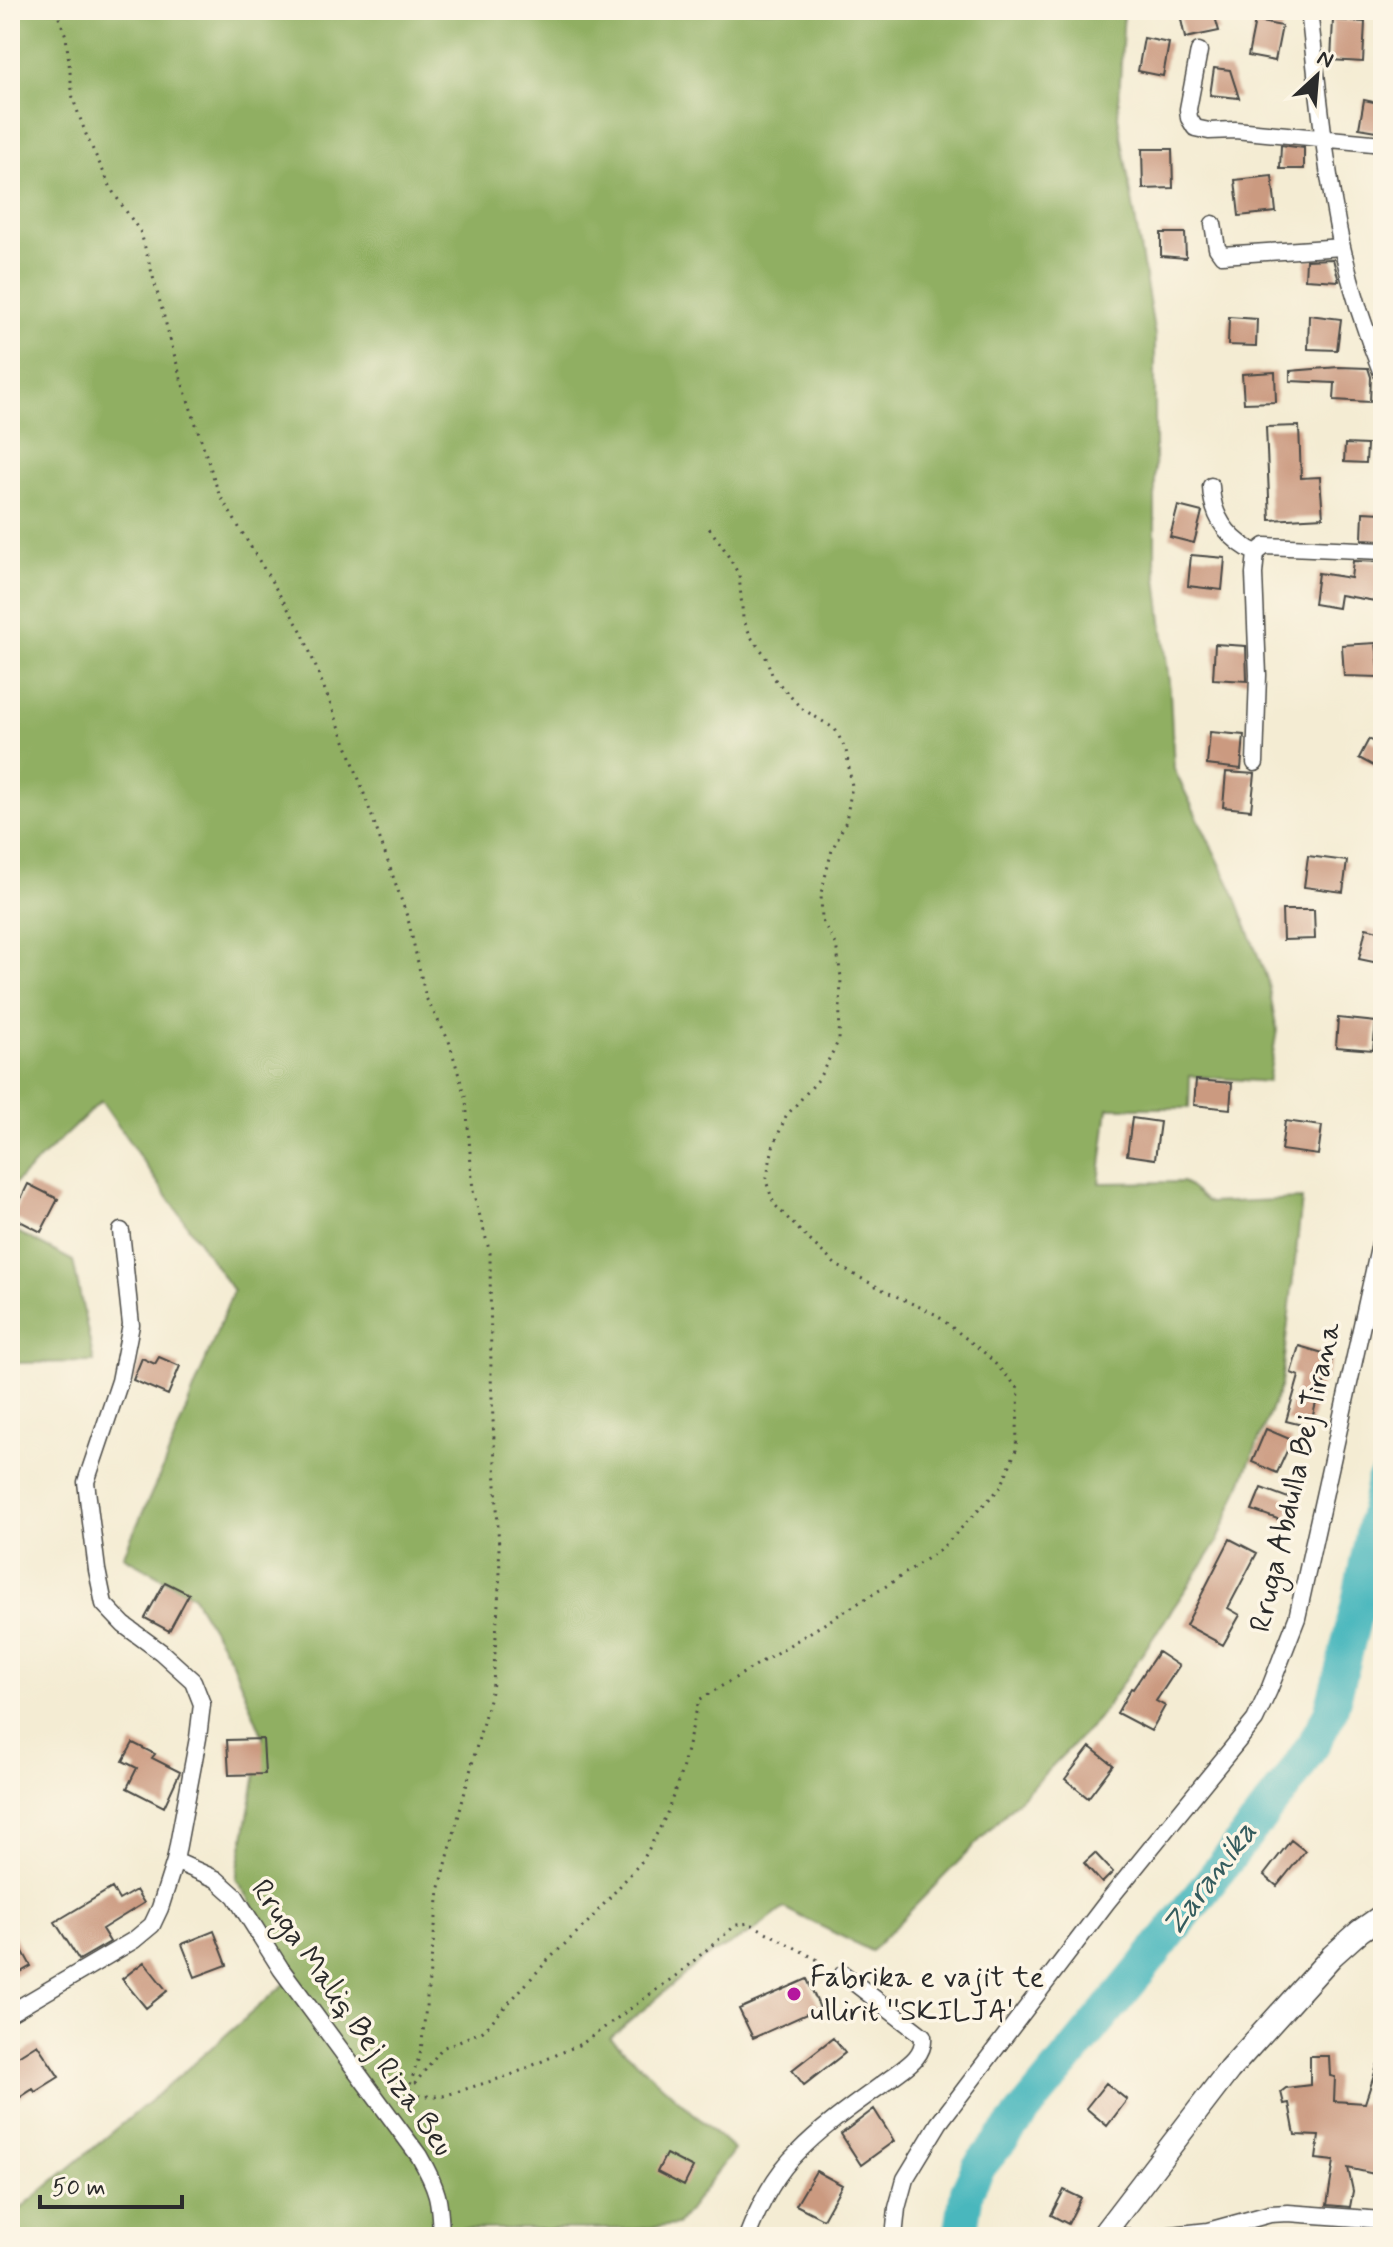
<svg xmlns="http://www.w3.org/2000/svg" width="1393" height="2247" font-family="Mynerve,sans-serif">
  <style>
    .forest { fill: #90af62; stroke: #5e6d46; stroke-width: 2 }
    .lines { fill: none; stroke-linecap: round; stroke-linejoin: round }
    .river { stroke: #48b7bd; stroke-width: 34 }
    .building { fill: #cb9a80 }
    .street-casing { stroke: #494844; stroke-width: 19 }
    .secondary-casing { stroke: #494844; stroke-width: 25 }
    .path { stroke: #494844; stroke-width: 3; stroke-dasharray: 2 6; stroke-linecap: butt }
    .street { stroke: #fff; stroke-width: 16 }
    .secondary { stroke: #fff; stroke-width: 22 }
    .poi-dot { fill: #b5179e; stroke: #fcf5e5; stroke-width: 3 }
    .labels { text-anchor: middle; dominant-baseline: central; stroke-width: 7; stroke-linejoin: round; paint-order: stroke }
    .street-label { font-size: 30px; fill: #2b2b2b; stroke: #fcf5e5 }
    .poi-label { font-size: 30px; fill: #2b2b2b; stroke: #fcf5e5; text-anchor: start }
    .water-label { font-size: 32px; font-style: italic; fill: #355c5e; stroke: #fcf5e5 }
  </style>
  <rect width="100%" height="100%" fill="#fcf5e5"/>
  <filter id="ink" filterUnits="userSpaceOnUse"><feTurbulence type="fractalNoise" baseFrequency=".0125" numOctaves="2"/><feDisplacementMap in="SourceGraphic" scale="16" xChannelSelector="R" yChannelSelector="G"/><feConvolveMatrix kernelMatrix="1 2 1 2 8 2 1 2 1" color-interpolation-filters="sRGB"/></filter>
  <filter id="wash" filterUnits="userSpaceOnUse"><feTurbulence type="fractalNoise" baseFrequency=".006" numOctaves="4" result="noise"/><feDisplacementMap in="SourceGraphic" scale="32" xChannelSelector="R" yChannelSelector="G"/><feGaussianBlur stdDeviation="1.8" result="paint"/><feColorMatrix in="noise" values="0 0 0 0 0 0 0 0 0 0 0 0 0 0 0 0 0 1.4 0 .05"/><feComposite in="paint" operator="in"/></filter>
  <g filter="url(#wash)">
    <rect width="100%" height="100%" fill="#f4ecd3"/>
    <path class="forest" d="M 10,10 L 1124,10 L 1118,117 L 1155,336 L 1155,560 L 1170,692 L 1174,769 L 1234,893 L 1267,979 L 1277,1030 L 1268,1082 L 1190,1076 L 1189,1108 L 1108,1108 L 1099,1183 L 1183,1182 L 1209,1203 L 1302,1199 L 1281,1385 L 1217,1543 L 1098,1719 L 871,1951 L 784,1908 L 754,1931 L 703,1959 L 610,2038 L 734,2150 L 677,2225 L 635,2229 L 462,2229 L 461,2237 L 10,2237 L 10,2220 L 26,2204 L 156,2096 L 297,1973 L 236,1879 L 263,1737 L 232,1662 L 192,1595 L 123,1556 L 163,1468 L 233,1291 L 101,1101 L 10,1188 Z
      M 10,1228 L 73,1261 L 94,1362 L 13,1363 L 10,1385 Z"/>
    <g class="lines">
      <path class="river" d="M 960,2237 L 967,2191 L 978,2168 L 1143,1967 L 1290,1780 L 1315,1741 L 1330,1713 L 1342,1669 L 1357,1607 L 1383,1482"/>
    </g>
    <g id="blocks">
      <path class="building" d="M 1179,10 L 1213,10 L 1219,31 L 1185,38 Z
        M 1333,20 L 1365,22 L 1363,62 L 1331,60 Z
        M 1255,21 L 1282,26 L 1275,61 L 1248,56 Z
        M 1144,38 L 1169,43 L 1163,76 L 1138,71 Z
        M 1214,68 L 1230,70 L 1239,98 L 1210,95 Z
        M 1364,100 L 1383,104 L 1383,132 L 1359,128 Z
        M 1281,145 L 1304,148 L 1304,169 L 1280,169 Z
        M 1142,149 L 1172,149 L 1173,188 L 1143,189 Z
        M 1272,176 L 1276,212 L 1239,216 L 1235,180 Z
        M 1161,233 L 1185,233 L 1186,258 L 1161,256 Z
        M 1333,259 L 1339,281 L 1305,279 L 1306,260 Z
        M 1309,315 L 1341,319 L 1337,350 L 1308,349 Z
        M 1229,317 L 1257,319 L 1256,346 L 1228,345 Z
        M 1339,367 L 1368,368 L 1371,377 L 1370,402 L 1334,400 L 1335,383 L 1290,381 L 1290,371 Z
        M 1275,372 L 1276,402 L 1244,403 L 1242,374 Z
        M 1299,426 L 1301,478 L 1320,477 L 1323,517 L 1270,520 L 1266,427 Z
        M 1345,444 L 1367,445 L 1366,463 L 1344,462 Z
        M 1178,506 L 1202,512 L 1194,543 L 1170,537 Z
        M 1363,512 L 1383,513 L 1382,540 L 1362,539 Z
        M 1191,555 L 1225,558 L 1222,590 L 1188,586 Z
        M 1353,561 L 1381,562 L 1383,564 L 1383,596 L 1374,594 L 1375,601 L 1340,595 L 1338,608 L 1314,604 L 1318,573 L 1351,578 Z
        M 1376,643 L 1380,677 L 1344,676 L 1342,645 Z
        M 1215,644 L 1246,646 L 1247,681 L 1213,679 Z
        M 1210,732 L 1244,735 L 1241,769 L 1207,765 Z
        M 1369,739 L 1383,747 L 1383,771 L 1359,758 Z
        M 1226,772 L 1255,774 L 1251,810 L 1223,807 Z
        M 1308,856 L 1347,861 L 1343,892 L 1304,887 Z
        M 1282,910 L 1314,910 L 1315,939 L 1283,940 Z
        M 1366,928 L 1383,932 L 1383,964 L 1359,959 Z
        M 1338,1018 L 1376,1022 L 1373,1050 L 1336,1047 Z
        M 1196,1080 L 1232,1083 L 1230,1109 L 1194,1105 Z
        M 1132,1118 L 1160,1122 L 1155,1159 L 1127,1155 Z
        M 1285,1121 L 1322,1126 L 1318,1155 L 1281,1150 Z
        M 28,1184 L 58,1199 L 41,1232 L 12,1217 Z
        M 1299,1346 L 1333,1356 L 1324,1384 L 1321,1383 L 1310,1427 L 1286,1421 L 1299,1376 L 1291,1373 Z
        M 159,1357 L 180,1366 L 168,1395 L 133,1380 L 142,1358 L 155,1364 Z
        M 1266,1429 L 1292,1440 L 1277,1473 L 1252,1462 Z
        M 1261,1488 L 1294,1500 L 1286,1522 L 1252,1510 Z
        M 1230,1539 L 1257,1553 L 1228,1608 L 1240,1615 L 1223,1645 L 1186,1625 Z
        M 165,1582 L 189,1594 L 169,1631 L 145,1618 Z
        M 1158,1652 L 1179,1666 L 1156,1701 L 1165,1706 L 1151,1731 L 1117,1713 L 1131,1688 L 1133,1689 Z
        M 263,1739 L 265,1774 L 229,1775 L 227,1740 Z
        M 133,1743 L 155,1754 L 152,1758 L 180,1772 L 164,1807 L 127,1788 L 137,1768 L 123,1761 Z
        M 1090,1747 L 1113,1765 L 1088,1798 L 1065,1779 Z
        M 1291,1840 L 1305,1851 L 1277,1886 L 1264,1875 Z
        M 1095,1853 L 1113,1872 L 1102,1883 L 1084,1863 Z
        M 112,1888 L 119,1900 L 136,1890 L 144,1903 L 102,1929 L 110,1942 L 79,1960 L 55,1922 Z
        M 10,1928 L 31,1966 L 10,1978 Z
        M 214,1931 L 227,1965 L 195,1977 L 182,1944 Z
        M 144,1962 L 167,1991 L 146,2008 L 122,1979 Z
        M 807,1979 L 820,2008 L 753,2038 L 739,2009 Z
        M 833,2038 L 845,2053 L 804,2085 L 792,2070 Z
        M 37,2044 L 59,2077 L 35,2092 L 33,2089 L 10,2104 L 10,2061 Z
        M 1310,2056 L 1329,2056 L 1330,2076 L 1335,2077 L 1334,2101 L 1365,2103 L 1380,2057 L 1383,2058 L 1383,2176 L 1348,2168 L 1353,2191 L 1350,2207 L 1327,2205 L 1334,2161 L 1316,2159 L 1319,2136 L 1295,2135 L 1289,2103 L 1284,2104 L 1281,2092 L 1286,2088 L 1310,2085 Z
        M 1106,2083 L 1127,2100 L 1107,2126 L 1086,2108 Z
        M 874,2109 L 894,2141 L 861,2165 L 841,2134 Z
        M 666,2154 L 693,2168 L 684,2186 L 657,2172 Z
        M 816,2171 L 842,2185 L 823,2219 L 796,2205 Z
        M 1064,2190 L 1081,2198 L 1068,2224 L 1051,2215 Z"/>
    </g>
  </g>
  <g filter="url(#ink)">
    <use href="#blocks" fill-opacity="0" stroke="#494844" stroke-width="2"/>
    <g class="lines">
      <g class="street-casing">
        <path id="street" d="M 1309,10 C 1318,89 1325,169 1342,247 C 1352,291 1366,334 1383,376
          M 1199,51 L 1188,109 L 1189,118 L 1195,128 L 1209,131 L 1235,130 L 1383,144
          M 1213,224 L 1217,248 L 1222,255 L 1342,247
          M 1211,486 C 1212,517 1228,539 1256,553
          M 1255,763 L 1258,675 L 1254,574 L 1256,553 L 1265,546 L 1383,551
          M 175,1861 L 216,1879 L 235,1896 L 281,1969 L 419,2156 C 438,2189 440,2199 441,2237
          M 10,2013 L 134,1940 L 152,1925 L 160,1908 L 175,1861 L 198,1738 L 202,1704 L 193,1681 L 161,1652 L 124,1625 L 104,1604 L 97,1570 L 86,1482 L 120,1381 L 131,1325 L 121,1231
          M 1104,2232 L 1127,2237
          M 747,2237 C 759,2206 774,2175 798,2152 C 825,2124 860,2101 891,2078 C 905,2067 925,2057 923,2036 L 843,1974
          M 894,2237 L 897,2208 L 905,2179 L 939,2123 L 1107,1902 L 1255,1720 L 1269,1690 L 1297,1618 L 1383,1230
          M 1154,2237 L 1208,2231 L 1270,2214 L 1288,2213 L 1383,2220"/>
      </g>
      <g class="secondary-casing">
        <path id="secondary" d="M 1101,2237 L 1229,2070 L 1332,1956 L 1360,1931 L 1383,1915"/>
      </g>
      <path class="path" d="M 56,10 L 66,36 L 73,99 L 87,137 L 113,192 L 141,233 L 181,379 L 219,494 L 302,632 L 349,751 L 408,919 L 426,998 L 449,1041 L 466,1100 L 473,1191 L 490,1253 L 491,1376 L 500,1572 L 493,1684 L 439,1891 L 421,2051 L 407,2094 L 421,2096 L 443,2096 L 511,2075 L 583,2043 L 678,1974 L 736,1925 L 749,1923 L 829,1966
        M 399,2102 L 407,2094 L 442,2048 L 483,2031 L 548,1960 L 589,1921 L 643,1860 L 666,1816 L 682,1770 L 699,1700 L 888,1585 L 942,1548 L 1001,1487 L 1016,1450 L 1019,1389 L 986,1354 L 935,1314 L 889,1293 L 836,1265 L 801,1232 L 774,1204 L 766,1181 L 773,1147 L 786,1116 L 818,1080 L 839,1040 L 841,977 L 836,944 L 822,921 L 821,893 L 832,850 L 846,821 L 852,786 L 846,750 L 835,729 L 801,708 L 773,677 L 765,655 L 751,637 L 743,618 L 739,575 L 723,547 L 706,524"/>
      <use href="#street" class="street"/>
      <use href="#secondary" class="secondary"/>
    </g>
  </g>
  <circle class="poi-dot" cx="794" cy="1994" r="8"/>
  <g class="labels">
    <g class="street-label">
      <text transform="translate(1296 1477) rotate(-77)">Rruga Abdulla Bej Tirana</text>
      <text transform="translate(352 2018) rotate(55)">Rruga Maliq Bej Riza Beu</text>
    </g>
    <g class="poi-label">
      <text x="810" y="1977">Fabrika e vajit te<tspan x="810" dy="34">ullirit ''SKILJA'</tspan></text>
    </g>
    <g class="water-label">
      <text transform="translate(1210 1879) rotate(-53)">Zaranika</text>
    </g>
  </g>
  <rect width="1393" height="2247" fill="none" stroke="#fcf5e5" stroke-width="40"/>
  <g transform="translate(1317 76) rotate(26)" stroke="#fcf5e5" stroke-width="6" paint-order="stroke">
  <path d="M0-6L14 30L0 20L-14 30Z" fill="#2b2b2b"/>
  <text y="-12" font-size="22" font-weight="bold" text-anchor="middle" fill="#2b2b2b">N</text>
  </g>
  <path d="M40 2195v12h142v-12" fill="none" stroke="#2b2b2b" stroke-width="4"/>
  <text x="52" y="2195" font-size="24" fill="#2b2b2b" stroke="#fcf5e5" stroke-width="6" paint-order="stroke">50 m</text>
</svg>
